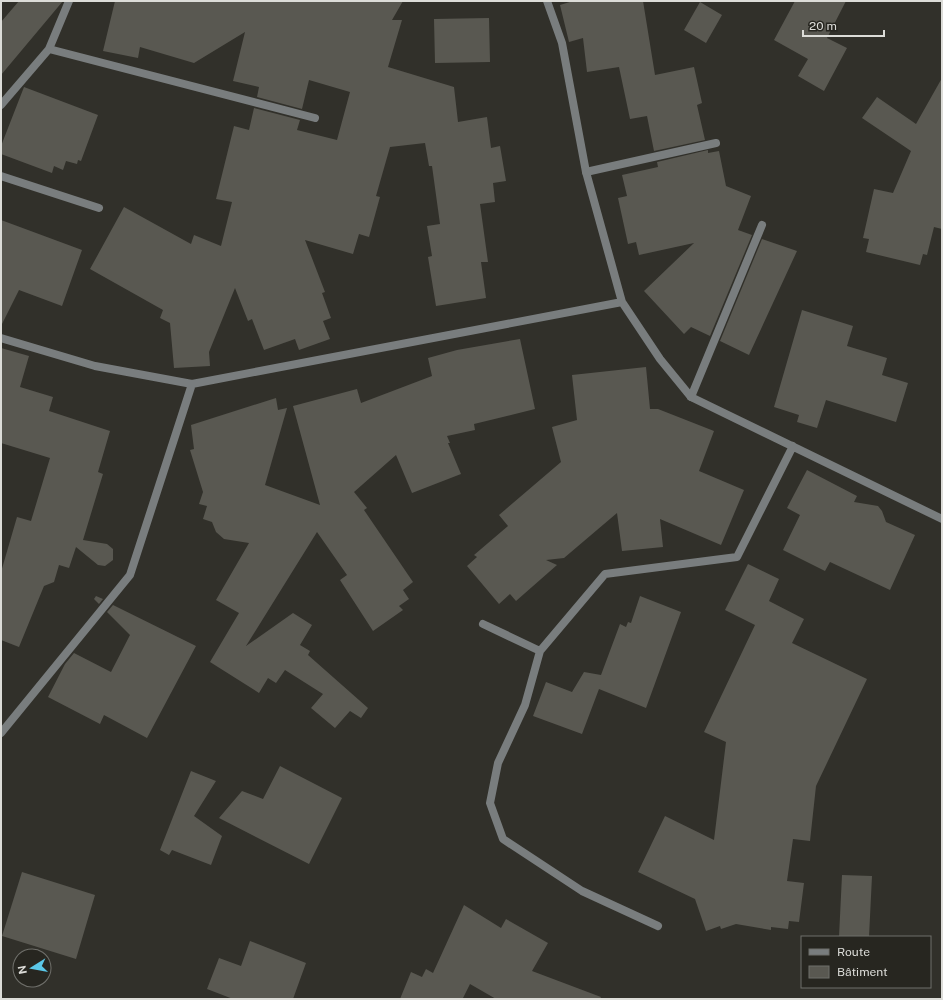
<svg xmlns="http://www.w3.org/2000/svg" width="943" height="1000" font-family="'Public Sans',sans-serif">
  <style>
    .building { fill: #595851 }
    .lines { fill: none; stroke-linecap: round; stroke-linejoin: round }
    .service { stroke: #797d7e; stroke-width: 8 }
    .minor { stroke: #797d7e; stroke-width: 8 }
  </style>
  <rect width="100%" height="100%" fill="#31302a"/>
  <path class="building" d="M 19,1 L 63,1 L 1,75 L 1,22 Z
    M 115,1 L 403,1 L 392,20 L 402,20 L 388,67 L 454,87 L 458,122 L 487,117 L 491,148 L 500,146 L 506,181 L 493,183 L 495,202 L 480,204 L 488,262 L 481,262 L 486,298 L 436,306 L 428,257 L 432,256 L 427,226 L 440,224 L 432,166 L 429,166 L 425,143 L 390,147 L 376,196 L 380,197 L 369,237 L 359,234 L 353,254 L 305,240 L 325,292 L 322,293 L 331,318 L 323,321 L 330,339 L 299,350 L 295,339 L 264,350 L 252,319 L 248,321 L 235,288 L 209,352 L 210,366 L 174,368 L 170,323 L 160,318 L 163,310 L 90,269 L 124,207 L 191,244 L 194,235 L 221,246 L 232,202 L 216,199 L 234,126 L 249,130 L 254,108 L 300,120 L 297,130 L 337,140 L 350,92 L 309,80 L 302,109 L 257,97 L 259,87 L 233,81 L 245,32 L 194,63 L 140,47 L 138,58 L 103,51 Z
    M 573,1 L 643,1 L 655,75 L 694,67 L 702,103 L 697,105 L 705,140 L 654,151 L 647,116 L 630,119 L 619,67 L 587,72 L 583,38 L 569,42 L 560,5 Z
    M 795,1 L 846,1 L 827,38 L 847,48 L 824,91 L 798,76 L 808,59 L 774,40 Z
    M 700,2 L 722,15 L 706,43 L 684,30 Z
    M 489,18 L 490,62 L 435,63 L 434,19 Z
    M 942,78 L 942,229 L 934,227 L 927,255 L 923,254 L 920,265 L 866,252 L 869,239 L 863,238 L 874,189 L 893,193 L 911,151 L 862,118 L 877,97 L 916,124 Z
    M 24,87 L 98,115 L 81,161 L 78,160 L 77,164 L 66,161 L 63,170 L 54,166 L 52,173 L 1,154 L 1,146 Z
    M 708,150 L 708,153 L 719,151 L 726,186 L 751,196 L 738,230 L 752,235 L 710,336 L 691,327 L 684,334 L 644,291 L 694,243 L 639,255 L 636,242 L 628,244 L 618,198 L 627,196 L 622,175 L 658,167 L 657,162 Z
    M 1,220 L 82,250 L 62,306 L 19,290 L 1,326 Z
    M 762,239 L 797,251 L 749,355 L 720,341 Z
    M 802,310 L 853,326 L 847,346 L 887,358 L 882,375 L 908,383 L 896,422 L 826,400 L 817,428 L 797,422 L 799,415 L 774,407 Z
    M 520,339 L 535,409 L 474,424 L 475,430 L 447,436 L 450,443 L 448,443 L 461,474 L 412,493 L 396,455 L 354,492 L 367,508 L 364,510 L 413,582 L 403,590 L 409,599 L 399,606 L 403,610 L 373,631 L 340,580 L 347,575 L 317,532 L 246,646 L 293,613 L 312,625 L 300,645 L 310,651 L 308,655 L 368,708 L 361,718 L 350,711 L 335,728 L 311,708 L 323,694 L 285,670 L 276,683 L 268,678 L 259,693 L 210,662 L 239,613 L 216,600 L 249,543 L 224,539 L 216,532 L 212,522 L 203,519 L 207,506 L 199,504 L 203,492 L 190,450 L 194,449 L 191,425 L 276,398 L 278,410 L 287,408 L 265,485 L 320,505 L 293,406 L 357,389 L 361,403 L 432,376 L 428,358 L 457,350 Z
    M 1,348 L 29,356 L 20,387 L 53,397 L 49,411 L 110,431 L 98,472 L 103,474 L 83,540 L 107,544 L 113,549 L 113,560 L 105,566 L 98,565 L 76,547 L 69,568 L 59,565 L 54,582 L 44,586 L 19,647 L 1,640 L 1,572 L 17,517 L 31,521 L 50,458 L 1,443 Z
    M 646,367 L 650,409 L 658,409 L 714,431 L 699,471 L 744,490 L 721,545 L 660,519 L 663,547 L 622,551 L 617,513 L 564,558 L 546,560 L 557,565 L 516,601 L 510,594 L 499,604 L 467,566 L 477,557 L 474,555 L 508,526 L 499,515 L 561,462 L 552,427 L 577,420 L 572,375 Z
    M 807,470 L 857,496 L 854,502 L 878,506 L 882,511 L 886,522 L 915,535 L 890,590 L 830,562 L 825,571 L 783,550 L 800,515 L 787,508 Z
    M 748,564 L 779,579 L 769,601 L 804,619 L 792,643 L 867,679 L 816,786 L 810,841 L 793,839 L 787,881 L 804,883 L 799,922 L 789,921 L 788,929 L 771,927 L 771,930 L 736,924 L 721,929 L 720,926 L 706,931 L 695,899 L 638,872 L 665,816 L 714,840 L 726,742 L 704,732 L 755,625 L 725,610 Z
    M 96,596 L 103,599 L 99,604 L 94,599 Z
    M 640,596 L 681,612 L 646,708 L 599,689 L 582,734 L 533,716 L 546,682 L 572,692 L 584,672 L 601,675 L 620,624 L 626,627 L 628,622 L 631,623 Z
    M 113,605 L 196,646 L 147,738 L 104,715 L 100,724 L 48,697 L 65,664 L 74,653 L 111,672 L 130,635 L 107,612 Z
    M 280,766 L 342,798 L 309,864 L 219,818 L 242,791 L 263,799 Z
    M 191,771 L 216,781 L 194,816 L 222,836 L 211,865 L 172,850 L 169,855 L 160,850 Z
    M 22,872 L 95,895 L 76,959 L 2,936 Z
    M 842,875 L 872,876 L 869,937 L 839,937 Z
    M 464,905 L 501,928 L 506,919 L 548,943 L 532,971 L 601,997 L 600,999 L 496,999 L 470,984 L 463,998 L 466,999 L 400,999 L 411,972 L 422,977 L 426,969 L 433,973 Z
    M 250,941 L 306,963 L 293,999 L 233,999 L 207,989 L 219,958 L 241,966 Z"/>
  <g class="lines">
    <path class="service" d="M 586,172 L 716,143
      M 691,397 L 762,225"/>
    <path class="minor" d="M 547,1 L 562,43 L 586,172 L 622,302 L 660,359 L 691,397 L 942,519
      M 49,49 L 315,118
      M 1,105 L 49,49 L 69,1
      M 1,176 L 99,208
      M 1,338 L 95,366 L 192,384 L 622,302
      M 483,624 L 540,651
      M 1,733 L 130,575 L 192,384
      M 658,926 L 582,891 L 503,839 L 490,803 L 498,763 L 525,705 L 540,651 L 605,574 L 737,557 L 793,446"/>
  </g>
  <rect width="943" height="1000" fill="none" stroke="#dcdcd8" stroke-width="4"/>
  <rect x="801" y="936" width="130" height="52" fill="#272620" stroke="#6f6f6a"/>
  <rect x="809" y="949" width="20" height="6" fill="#797d7e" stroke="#6f6f6a"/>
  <text x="837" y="956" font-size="12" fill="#dcdcd8">Route</text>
  <rect x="809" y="966" width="20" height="12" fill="#595851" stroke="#6f6f6a"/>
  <text x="837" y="976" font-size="12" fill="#dcdcd8">Bâtiment</text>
  <g transform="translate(32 968) rotate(259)"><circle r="19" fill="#272620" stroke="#6f6f6a"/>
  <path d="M0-3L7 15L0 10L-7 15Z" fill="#5bc7e7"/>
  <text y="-6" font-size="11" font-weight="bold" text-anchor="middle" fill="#dcdcd8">N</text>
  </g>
  <path d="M803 30v6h81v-6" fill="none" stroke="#dcdcd8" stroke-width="2"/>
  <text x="809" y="30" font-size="12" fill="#dcdcd8" stroke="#272620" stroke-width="3" paint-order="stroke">20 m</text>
</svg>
